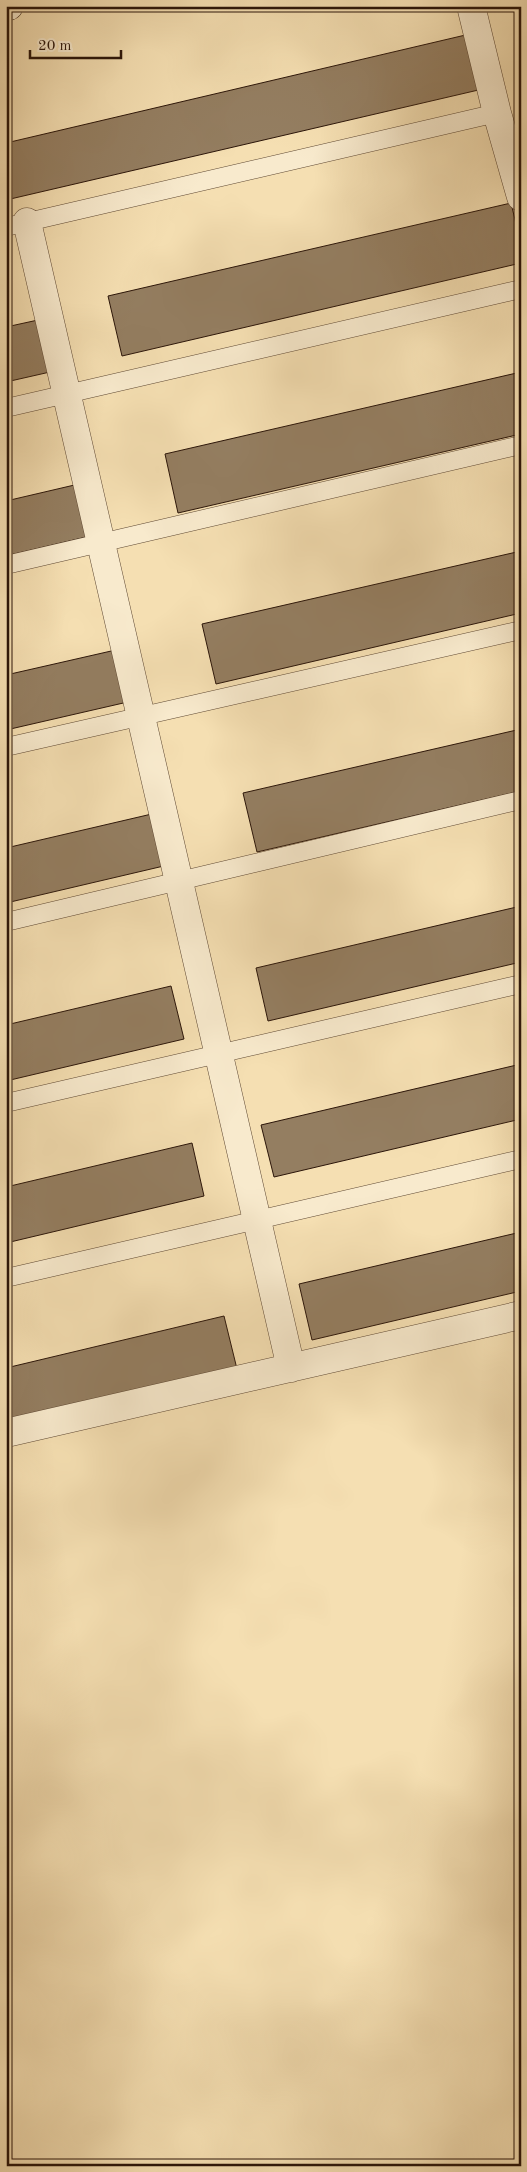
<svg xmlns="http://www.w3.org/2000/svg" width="527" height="2172" font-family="'Old Standard TT',serif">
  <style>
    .building { fill: #947e61; stroke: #2b1509 }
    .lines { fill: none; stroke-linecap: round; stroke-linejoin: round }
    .lane-casing { stroke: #5e4833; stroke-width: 19 }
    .street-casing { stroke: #5e4833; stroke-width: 29 }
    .secondary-casing { stroke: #2b1509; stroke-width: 29 }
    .lane { stroke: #f8eacd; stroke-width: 18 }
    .street { stroke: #f8eacd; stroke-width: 28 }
    .secondary { stroke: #f8eacd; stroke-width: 28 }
  </style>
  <rect width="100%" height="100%" fill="#f5dfb2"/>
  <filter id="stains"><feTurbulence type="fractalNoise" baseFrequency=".004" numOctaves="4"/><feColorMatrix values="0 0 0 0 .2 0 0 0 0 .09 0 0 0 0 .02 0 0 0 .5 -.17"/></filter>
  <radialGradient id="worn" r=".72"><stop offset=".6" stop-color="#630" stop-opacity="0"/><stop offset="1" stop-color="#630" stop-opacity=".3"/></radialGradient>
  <path class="building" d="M 474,33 L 487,88 L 6,200 L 6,143 Z
    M 511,203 L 521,245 L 521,263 L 122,356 L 108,296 Z
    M 38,320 L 50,372 L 6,382 L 6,327 Z
    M 521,372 L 521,434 L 178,513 L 165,454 Z
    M 83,483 L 95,535 L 6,556 L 6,501 Z
    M 521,551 L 521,613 L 216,684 L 202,624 Z
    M 120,649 L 132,701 L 6,730 L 6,675 Z
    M 521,729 L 521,791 L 257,852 L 243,793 Z
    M 156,813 L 168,865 L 6,903 L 6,848 Z
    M 521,906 L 521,962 L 268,1021 L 256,968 Z
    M 171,986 L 184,1039 L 6,1081 L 6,1025 Z
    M 521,1064 L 521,1119 L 274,1177 L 261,1125 Z
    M 192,1143 L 204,1196 L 6,1243 L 6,1187 Z
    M 521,1232 L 521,1291 L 312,1340 L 299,1284 Z
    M 224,1316 L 237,1369 L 6,1423 L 6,1368 Z"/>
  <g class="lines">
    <g class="lane-casing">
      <path id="lane" d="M 6,227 L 497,113
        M 6,408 L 521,289
        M 6,565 L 521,445
        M 6,747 L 521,630
        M 6,922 L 521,800
        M 6,1103 L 521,984
        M 6,1278 L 521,1159"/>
    </g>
    <g class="street-casing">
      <path id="street" d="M 471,6 L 497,113 L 521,197
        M 27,222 L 291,1368
        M 6,1433 L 521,1315"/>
    </g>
    <g class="secondary-casing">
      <path id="secondary" d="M 6,7 L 9,6"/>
    </g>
    <use href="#lane" class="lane"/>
    <use href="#street" class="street"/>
    <use href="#secondary" class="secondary"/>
  </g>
  <rect width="527" height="2172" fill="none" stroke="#f5dfb2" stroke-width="25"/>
  <rect x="8" y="8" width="512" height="2157" fill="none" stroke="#2b1509" stroke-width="2.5"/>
  <rect x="12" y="12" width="502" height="2147" fill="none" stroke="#2b1509"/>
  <path d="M30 50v8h91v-8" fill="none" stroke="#2b1509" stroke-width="2.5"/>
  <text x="38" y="50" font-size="15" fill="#2b1509" stroke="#f8eacd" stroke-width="4" paint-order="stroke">20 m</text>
  <rect width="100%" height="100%" filter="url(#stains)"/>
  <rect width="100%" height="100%" fill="url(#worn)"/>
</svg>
